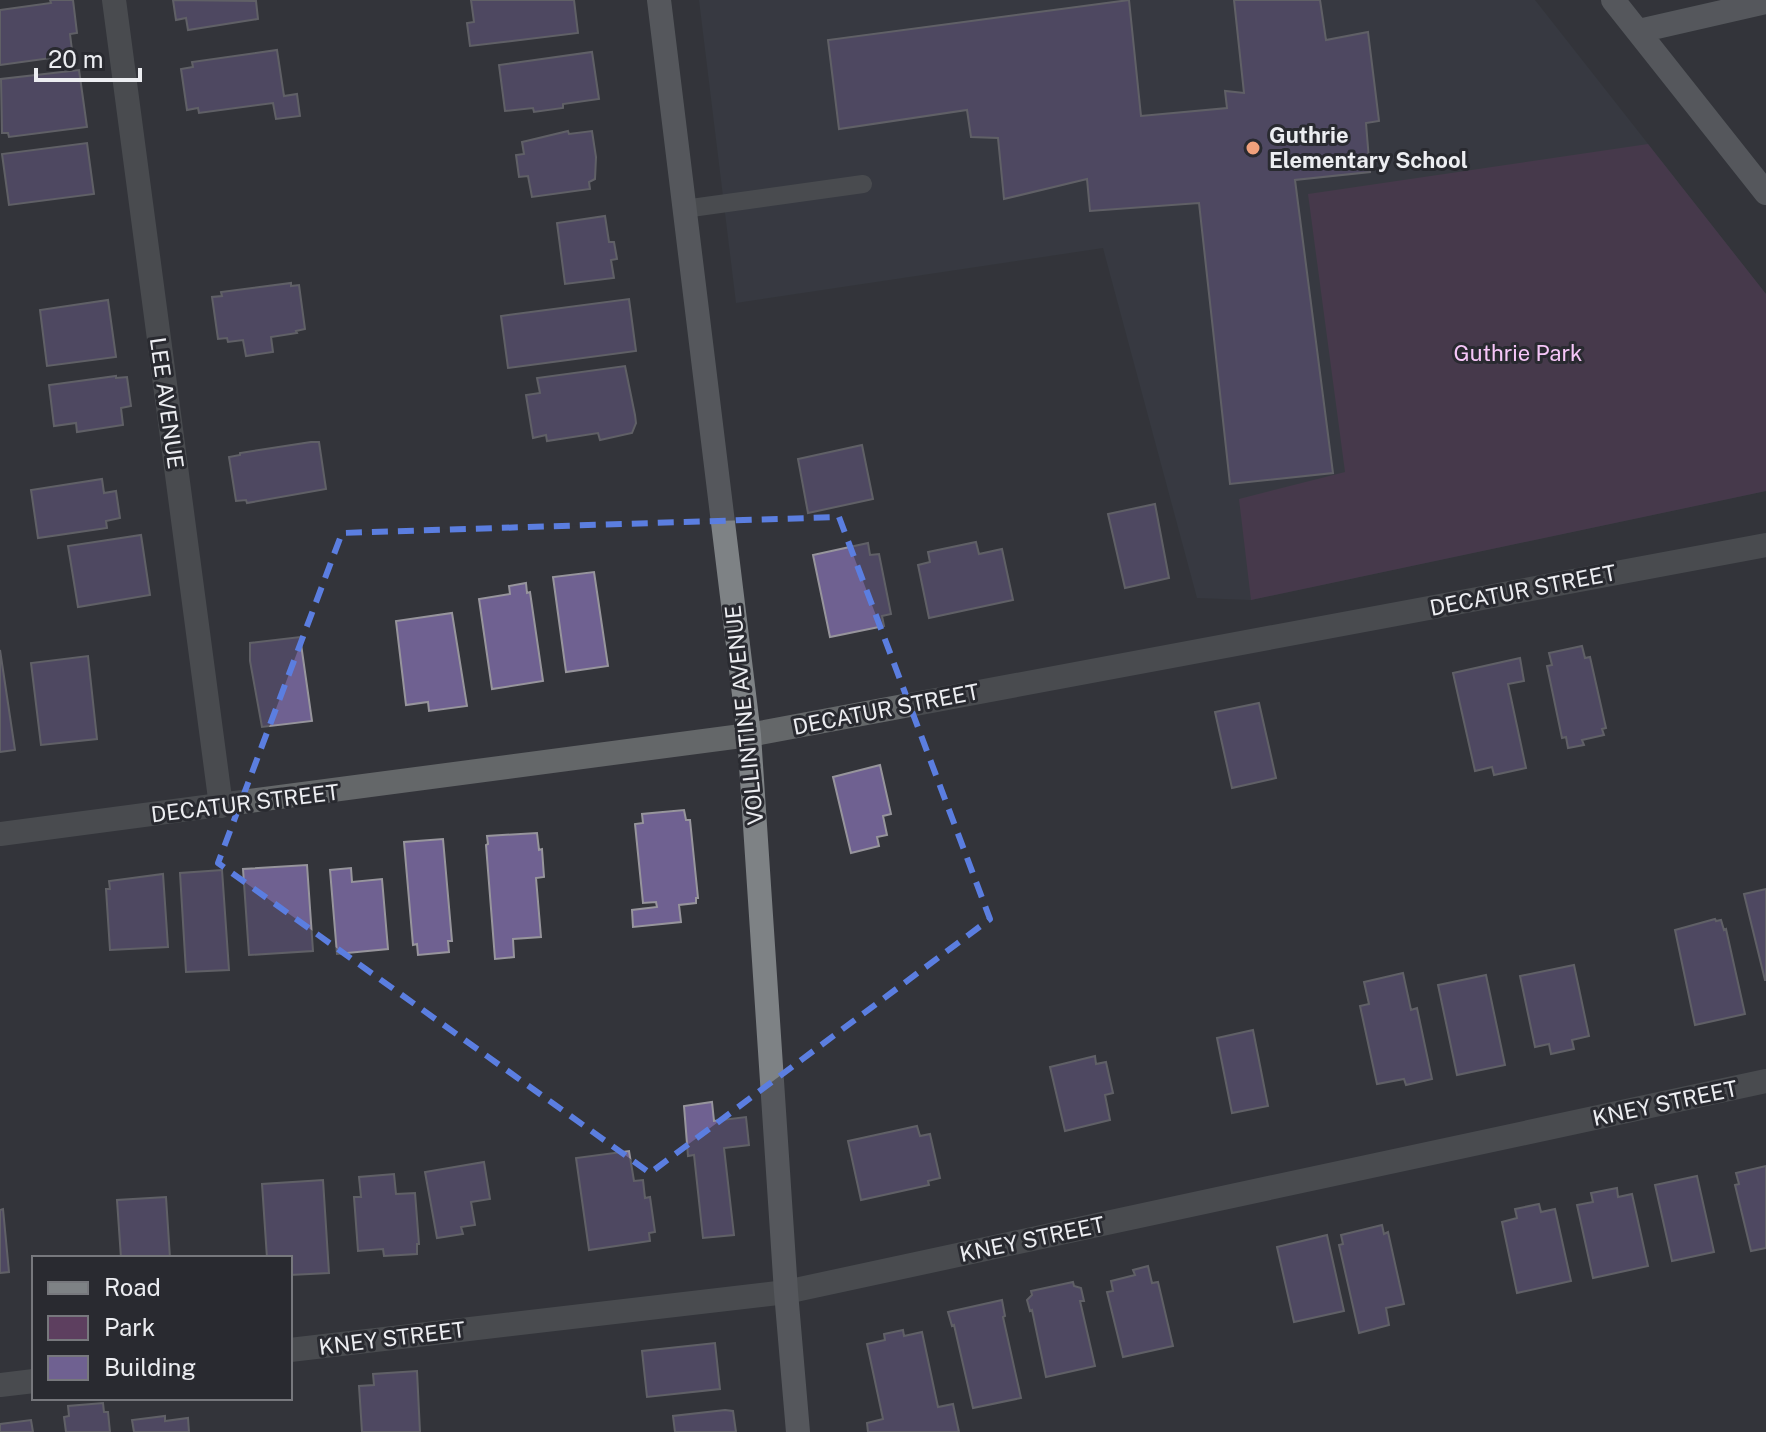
<svg xmlns="http://www.w3.org/2000/svg" width="1766" height="1432" font-family="'Public Sans',sans-serif">
  <style>
    .built { fill: #3c3f49 }
    .green { fill: #5d3f5f }
    .building { fill: #6f6191; stroke: #97959c; stroke-width: 2 }
    .lines { fill: none; stroke-linecap: round; stroke-linejoin: round }
    .lane { stroke: #646769; stroke-width: 18 }
    .street { stroke: #646769; stroke-width: 24 }
    .secondary { stroke: #7e8285; stroke-width: 24 }
    .marked { fill: none; stroke: #5b7ee0; stroke-width: 6; stroke-dasharray: 16 10; stroke-linejoin: round }
    .poi-dot { fill: #f1a17c; stroke: #292a30; stroke-width: 3 }
    .labels { text-anchor: middle; dominant-baseline: central; stroke-width: 6; stroke-linejoin: round; paint-order: stroke }
    .poi-label { font-size: 22px; font-weight: bold; fill: #ecedf1; stroke: #292a30; text-anchor: start }
    .park-label { font-size: 22px; fill: #f6c6f8; stroke: #292a30 }
    .street-label { font-size: 22px; fill: #ecedf1; stroke: #292a30 }
  </style>
  <rect width="100%" height="100%" fill="#33343a"/>
  <path class="built" d="M 699,0 L 1535,0 L 1766,294 L 1766,491 L 1251,600 L 1197,598 L 1103,248 L 736,303 Z"/>
  <path class="green" d="M 1648,144 L 1766,294 L 1766,491 L 1251,600 L 1239,499 L 1345,472 L 1308,194 Z"/>
  <path class="building" d="M 50,0 L 73,0 L 77,33 L 70,34 L 72,50 L 65,50 L 66,56 L 0,65 L 0,10 L 51,3 Z
    M 173,0 L 256,1 L 258,19 L 188,30 L 186,18 L 176,20 Z
    M 471,0 L 574,0 L 578,33 L 470,46 L 467,23 L 474,22 Z
    M 1129,0 L 1141,116 L 1227,108 L 1225,91 L 1244,93 L 1234,0 L 1320,0 L 1326,40 L 1368,32 L 1379,121 L 1366,123 L 1370,172 L 1295,180 L 1333,473 L 1230,484 L 1199,203 L 1090,211 L 1087,179 L 1004,199 L 998,138 L 971,137 L 967,110 L 839,129 L 828,40 Z
    M 277,50 L 284,96 L 297,94 L 300,116 L 276,119 L 273,103 L 199,113 L 198,108 L 187,110 L 181,69 L 193,67 L 192,62 Z
    M 592,52 L 599,99 L 563,104 L 563,108 L 534,112 L 533,108 L 505,111 L 499,65 Z
    M 79,70 L 87,127 L 9,137 L 8,133 L 2,133 L 1,79 Z
    M 568,131 L 569,134 L 592,131 L 596,157 L 595,179 L 589,182 L 590,189 L 532,197 L 528,176 L 519,177 L 516,155 L 524,154 L 522,142 Z
    M 87,143 L 94,194 L 9,205 L 2,154 Z
    M 605,216 L 609,242 L 614,242 L 617,259 L 611,260 L 614,278 L 565,284 L 557,223 Z
    M 291,283 L 291,286 L 299,285 L 305,329 L 296,331 L 297,333 L 271,337 L 273,352 L 246,356 L 243,340 L 228,342 L 227,338 L 218,339 L 212,297 L 222,296 L 221,292 Z
    M 629,299 L 636,351 L 508,368 L 501,316 Z
    M 108,300 L 116,357 L 47,366 L 40,310 Z
    M 625,366 L 635,415 L 636,423 L 632,433 L 600,440 L 598,433 L 547,441 L 546,435 L 533,438 L 526,395 L 540,393 L 537,378 Z
    M 116,376 L 116,378 L 127,377 L 131,406 L 121,408 L 123,425 L 77,432 L 76,423 L 54,426 L 49,385 Z
    M 311,442 L 319,442 L 326,489 L 247,503 L 246,500 L 236,501 L 229,457 L 240,455 L 240,453 Z
    M 862,445 L 873,499 L 808,513 L 798,459 Z
    M 102,479 L 104,493 L 116,491 L 120,518 L 106,521 L 107,528 L 38,538 L 31,490 Z
    M 1155,504 L 1169,578 L 1125,588 L 1108,514 Z
    M 141,535 L 150,595 L 78,607 L 68,546 Z
    M 976,542 L 979,554 L 1002,549 L 1013,600 L 929,618 L 918,565 L 930,562 L 928,552 Z
    M 868,543 L 870,555 L 879,554 L 891,614 L 882,616 L 884,626 L 830,637 L 813,555 Z
    M 594,572 L 608,666 L 566,672 L 553,577 Z
    M 526,583 L 527,593 L 530,592 L 543,681 L 492,689 L 479,599 L 510,594 L 509,586 Z
    M 452,613 L 467,706 L 429,711 L 428,702 L 406,705 L 396,621 Z
    M 300,637 L 312,721 L 262,727 L 250,661 L 250,643 Z
    M 1582,646 L 1585,658 L 1590,657 L 1606,728 L 1602,729 L 1604,735 L 1582,740 L 1584,745 L 1568,748 L 1566,737 L 1562,738 L 1547,666 L 1552,665 L 1549,653 Z
    M 0,650 L 15,750 L 0,752 Z
    M 88,656 L 97,739 L 41,745 L 31,663 Z
    M 1520,658 L 1524,681 L 1508,684 L 1526,768 L 1494,775 L 1492,767 L 1475,771 L 1453,673 Z
    M 1259,703 L 1276,778 L 1232,788 L 1215,712 Z
    M 880,765 L 891,814 L 883,816 L 887,835 L 877,837 L 879,846 L 851,853 L 833,777 Z
    M 684,810 L 686,820 L 690,820 L 698,898 L 696,898 L 696,903 L 679,905 L 681,922 L 633,927 L 632,910 L 657,907 L 656,902 L 643,903 L 635,824 L 643,823 L 642,814 Z
    M 537,833 L 539,850 L 542,849 L 544,877 L 536,878 L 541,937 L 513,939 L 514,957 L 495,959 L 486,845 L 488,844 L 487,836 Z
    M 443,839 L 452,941 L 448,941 L 449,952 L 418,955 L 417,944 L 413,945 L 404,842 Z
    M 307,865 L 313,951 L 249,955 L 243,869 Z
    M 351,868 L 352,882 L 382,879 L 388,949 L 337,954 L 330,870 Z
    M 222,870 L 229,970 L 186,972 L 180,873 Z
    M 163,874 L 168,947 L 110,950 L 106,889 L 110,889 L 109,881 Z
    M 1766,889 L 1766,980 L 1765,980 L 1744,894 Z
    M 1715,919 L 1716,921 L 1721,920 L 1724,930 L 1726,929 L 1745,1014 L 1695,1025 L 1675,930 Z
    M 1574,965 L 1589,1036 L 1572,1040 L 1574,1049 L 1551,1054 L 1549,1044 L 1535,1047 L 1520,976 Z
    M 1403,973 L 1411,1010 L 1417,1008 L 1432,1079 L 1406,1085 L 1404,1079 L 1377,1084 L 1360,1006 L 1369,1004 L 1364,982 Z
    M 1486,975 L 1505,1065 L 1457,1075 L 1438,985 Z
    M 1253,1030 L 1268,1106 L 1232,1113 L 1217,1038 Z
    M 1095,1056 L 1096,1064 L 1106,1062 L 1113,1093 L 1105,1095 L 1110,1120 L 1065,1131 L 1050,1067 Z
    M 712,1102 L 714,1121 L 746,1117 L 749,1145 L 724,1148 L 734,1235 L 703,1238 L 694,1155 L 688,1156 L 684,1106 Z
    M 917,1126 L 920,1136 L 930,1134 L 940,1178 L 928,1181 L 929,1185 L 861,1200 L 848,1141 Z
    M 629,1151 L 634,1181 L 643,1180 L 645,1198 L 650,1197 L 655,1232 L 649,1233 L 650,1241 L 589,1250 L 576,1158 Z
    M 484,1162 L 490,1199 L 471,1202 L 475,1225 L 461,1227 L 463,1234 L 437,1238 L 425,1172 Z
    M 1766,1166 L 1766,1248 L 1751,1251 L 1735,1185 L 1739,1184 L 1736,1173 Z
    M 394,1174 L 396,1194 L 415,1193 L 419,1244 L 417,1244 L 417,1254 L 384,1256 L 383,1249 L 358,1251 L 354,1197 L 361,1197 L 359,1177 Z
    M 1697,1176 L 1714,1252 L 1672,1261 L 1655,1185 Z
    M 323,1180 L 329,1273 L 290,1275 L 290,1258 L 267,1258 L 262,1184 Z
    M 1617,1188 L 1618,1197 L 1632,1194 L 1648,1266 L 1593,1278 L 1577,1205 L 1593,1202 L 1591,1193 Z
    M 166,1197 L 170,1258 L 121,1258 L 117,1200 Z
    M 1539,1204 L 1541,1212 L 1555,1209 L 1571,1281 L 1517,1293 L 1502,1222 L 1517,1218 L 1515,1209 Z
    M 3,1209 L 9,1272 L 0,1273 L 0,1210 Z
    M 1382,1225 L 1384,1234 L 1388,1232 L 1404,1304 L 1386,1308 L 1389,1325 L 1359,1333 L 1339,1245 L 1343,1244 L 1341,1235 Z
    M 1327,1235 L 1344,1311 L 1294,1322 L 1277,1247 Z
    M 1148,1266 L 1152,1283 L 1158,1282 L 1173,1346 L 1123,1357 L 1107,1292 L 1113,1291 L 1111,1281 L 1135,1275 L 1133,1270 Z
    M 1073,1282 L 1074,1286 L 1081,1288 L 1084,1301 L 1080,1301 L 1095,1366 L 1046,1377 L 1032,1310 L 1030,1311 L 1027,1300 L 1032,1295 L 1031,1291 Z
    M 1002,1300 L 1005,1316 L 1003,1317 L 1021,1398 L 973,1408 L 954,1325 L 952,1326 L 948,1312 Z
    M 903,1330 L 904,1336 L 922,1332 L 938,1407 L 953,1404 L 959,1432 L 868,1432 L 867,1423 L 883,1419 L 867,1344 L 885,1340 L 884,1334 Z
    M 715,1343 L 720,1389 L 647,1397 L 642,1351 Z
    M 417,1371 L 420,1432 L 362,1432 L 359,1386 L 374,1385 L 373,1374 Z
    M 103,1403 L 104,1412 L 108,1412 L 110,1432 L 66,1432 L 64,1417 L 69,1416 L 68,1406 Z
    M 725,1410 L 733,1411 L 736,1432 L 675,1432 L 673,1416 Z
    M 165,1416 L 165,1421 L 188,1418 L 189,1432 L 134,1432 L 132,1420 Z
    M 31,1420 L 33,1432 L 0,1432 L 0,1424 Z"/>
  <g class="lines">
    <path class="lane" d="M 684,209 L 863,184"/>
    <path class="street" d="M 114,0 L 221,806
      M 0,834 L 749,735 L 1766,545
      M 290,1350 L 786,1292 L 1766,1081
      M 0,1385 L 34,1381"/>
    <path class="secondary" d="M 659,0 L 749,735 L 786,1292 L 798,1432
      M 1613,0 L 1766,193
      M 1639,31 L 1766,2"/>
  </g>
  <path d="M0 0H1766V1432H0ZM 839,517 L 990,919 L 650,1173 L 218,863 L 342,533 Z" fill="#33343a" fill-opacity=".55" fill-rule="evenodd"/>
  <path class="marked" d="M 839,517 L 990,919 L 650,1173 L 218,863 L 342,533 Z"/>
  <circle class="poi-dot" cx="1253" cy="148" r="8"/>
  <g class="labels">
    <g class="poi-label">
      <text x="1269" y="135">Guthrie<tspan x="1269" dy="25">Elementary School</tspan></text>
    </g>
    <g class="park-label">
      <text x="1518" y="353">Guthrie Park</text>
    </g>
    <g class="street-label">
      <text transform="translate(167 403) rotate(82)">LEE AVENUE</text>
      <text transform="translate(1523 590) rotate(-11)">DECATUR STREET</text>
      <text transform="translate(886 709) rotate(-11)">DECATUR STREET</text>
      <text transform="translate(744 715) rotate(-96)">VOLLINTINE AVENUE</text>
      <text transform="translate(245 803) rotate(-7)">DECATUR STREET</text>
      <text transform="translate(1665 1103) rotate(-12)">KNEY STREET</text>
      <text transform="translate(1032 1239) rotate(-12)">KNEY STREET</text>
      <text transform="translate(392 1338) rotate(-7)">KNEY STREET</text>
    </g>
  </g>
  <rect x="32" y="1256" width="260" height="144" fill="#292a30" stroke="#77787d" stroke-width="2"/>
  <rect x="48" y="1282" width="40" height="12" fill="#7e8285" stroke="#77787d" stroke-width="2"/>
  <text x="104" y="1296" font-size="24" fill="#ecedf1">Road</text>
  <rect x="48" y="1316" width="40" height="24" fill="#5d3f5f" stroke="#77787d" stroke-width="2"/>
  <text x="104" y="1336" font-size="24" fill="#ecedf1">Park</text>
  <rect x="48" y="1356" width="40" height="24" fill="#6f6191" stroke="#77787d" stroke-width="2"/>
  <text x="104" y="1376" font-size="24" fill="#ecedf1">Building</text>
  <path d="M36 68v12h104v-12" fill="none" stroke="#ecedf1" stroke-width="4"/>
  <text x="48" y="68" font-size="24" fill="#ecedf1" stroke="#292a30" stroke-width="6" paint-order="stroke">20 m</text>
</svg>
